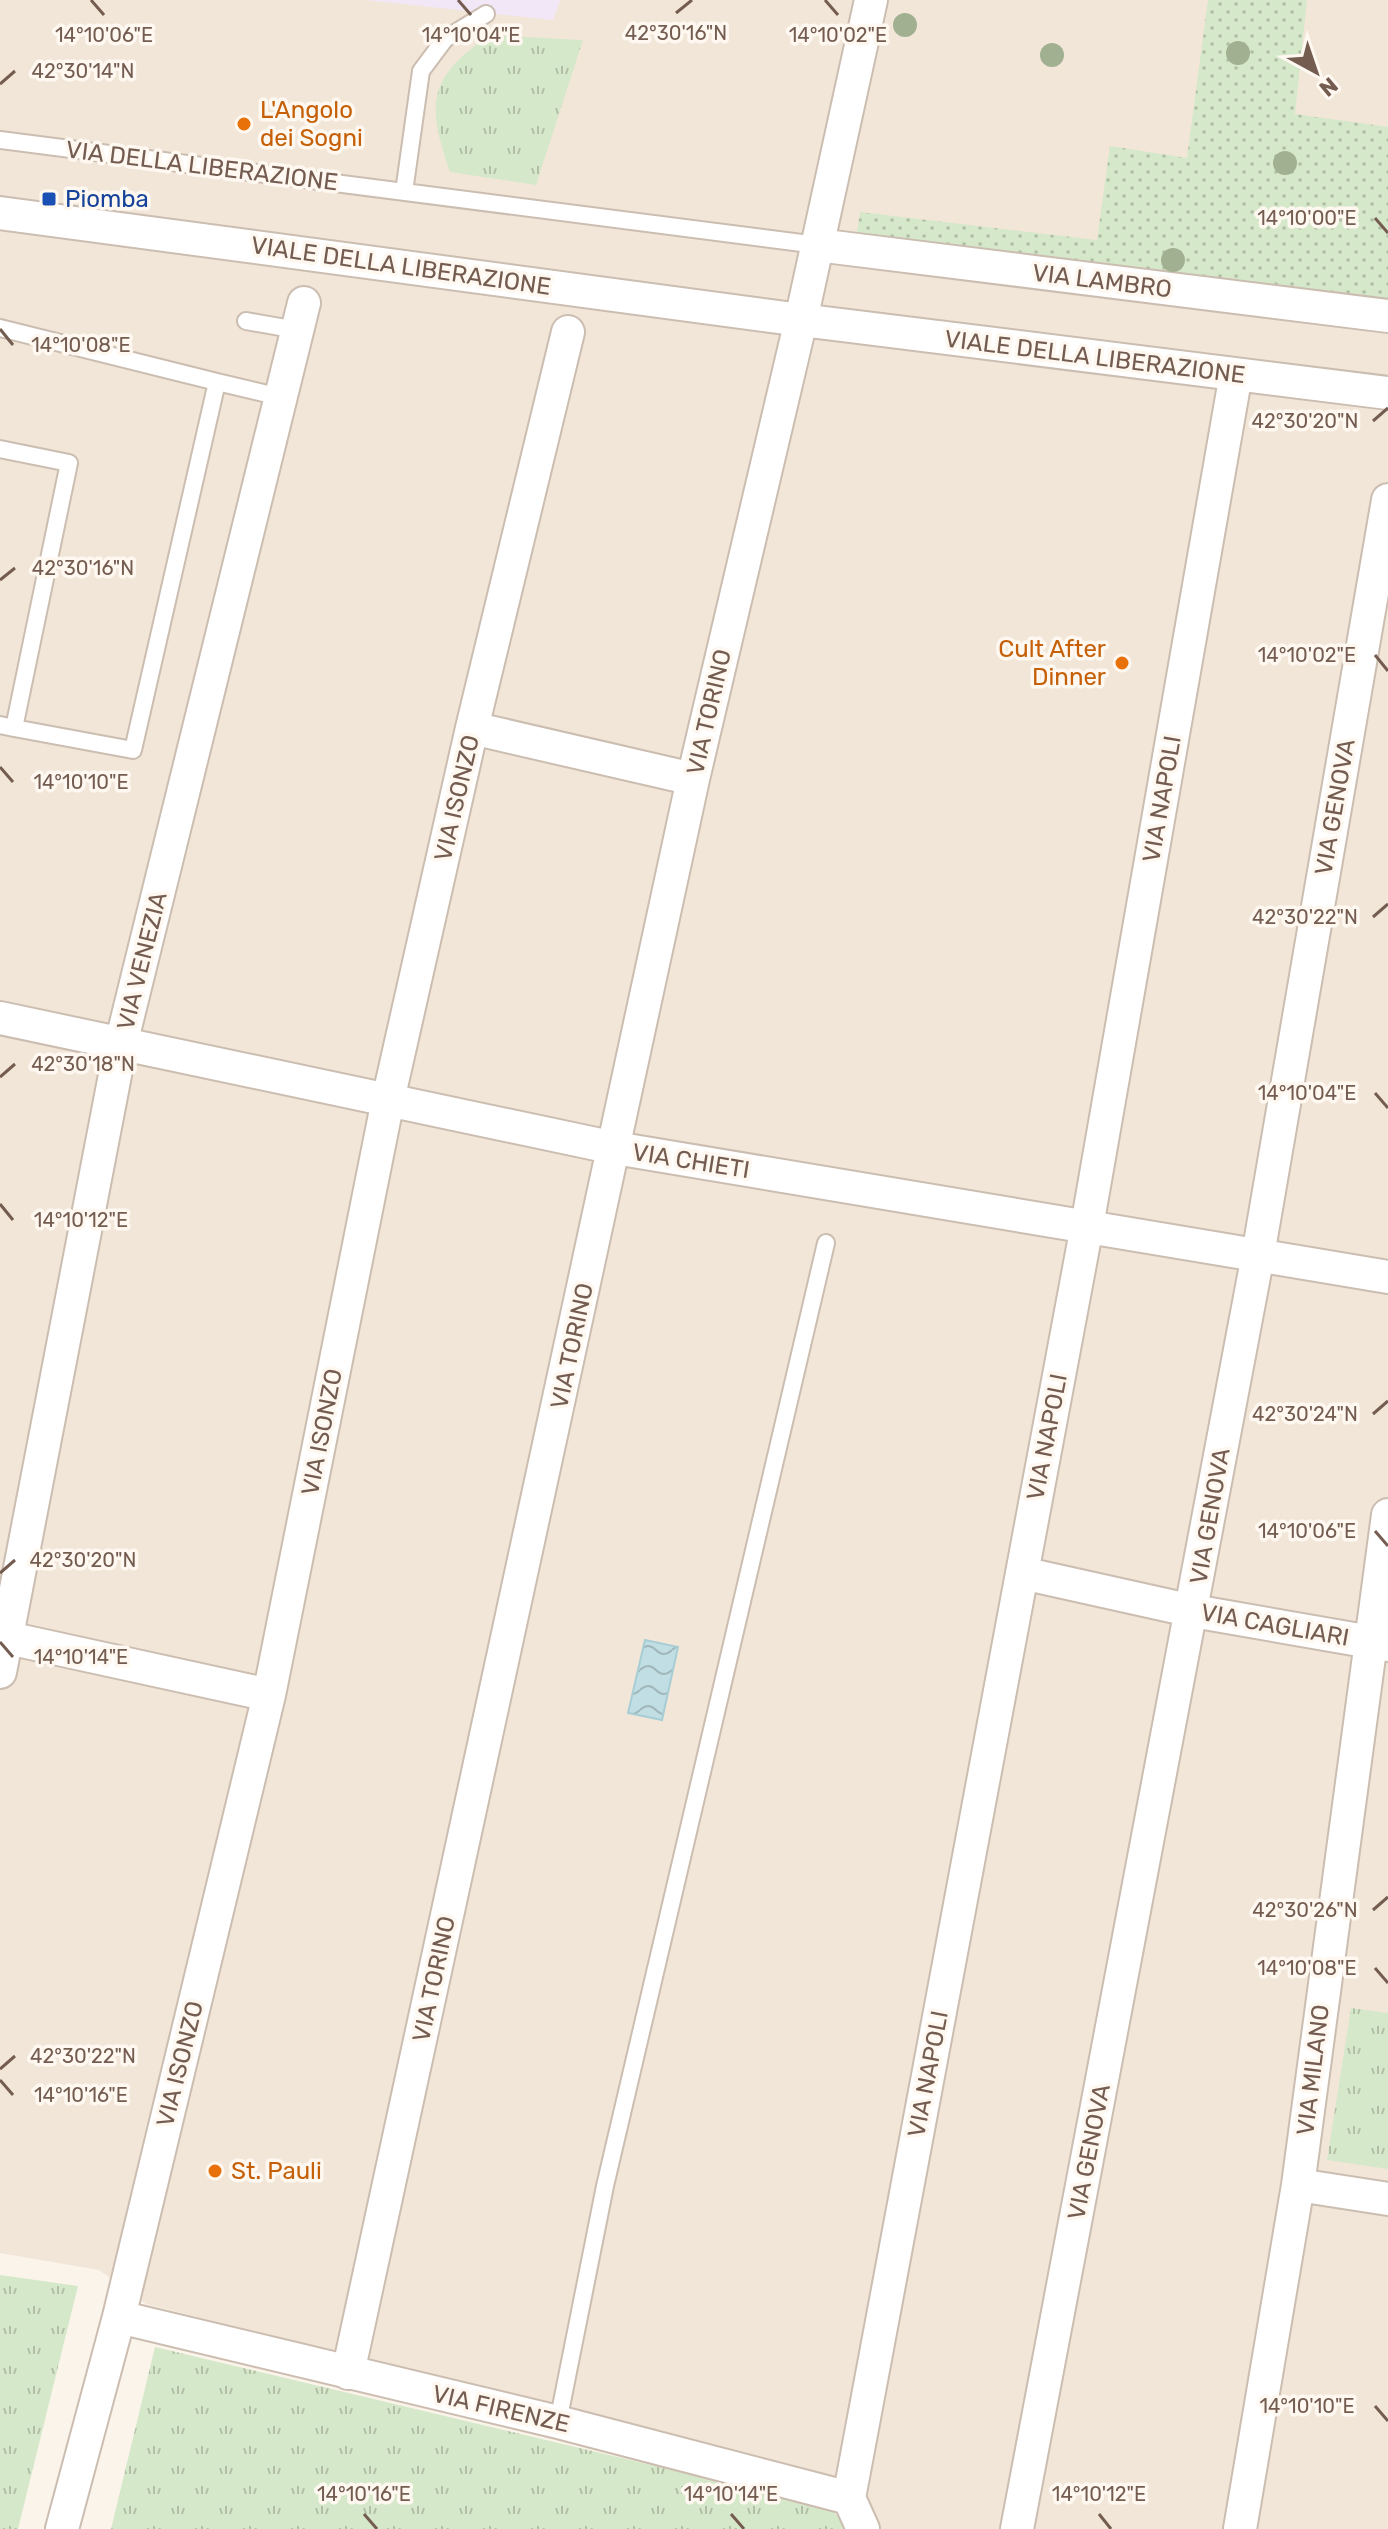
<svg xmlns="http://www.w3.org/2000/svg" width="1388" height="2529" font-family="Rubik,sans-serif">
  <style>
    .residential { fill: #f2e6d9 }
    .education { fill: #f1e7f7 }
    .grass { fill: url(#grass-dots) }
    .park { fill: url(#park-tufts) }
    .water { fill: url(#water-waves); stroke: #a7ced4; stroke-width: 2 }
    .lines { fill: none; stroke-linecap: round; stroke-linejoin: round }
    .lane-casing { stroke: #ccbdb1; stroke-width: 20 }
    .street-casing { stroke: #ccbdb1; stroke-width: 36 }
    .lane { stroke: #fff; stroke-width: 16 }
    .street { stroke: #fff; stroke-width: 32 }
    .tree { fill: #a1b091 }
    .ticks { fill: none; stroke: #745c50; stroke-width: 3 }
    .food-dot { fill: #e8710a; stroke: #fef8f1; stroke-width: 3 }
    .transit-dot { fill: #1a4fb4; stroke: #fef8f1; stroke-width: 3 }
    .labels { text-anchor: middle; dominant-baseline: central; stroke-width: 7; stroke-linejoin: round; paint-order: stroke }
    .food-label { font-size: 24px; fill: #c56008; stroke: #fef8f1; text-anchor: start }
    .street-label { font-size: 24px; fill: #745c50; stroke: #fef8f1 }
    .transit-label { font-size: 24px; fill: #164399; stroke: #fef8f1; text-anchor: start }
    .ticks-label { font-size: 20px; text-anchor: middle; fill: #745c50; stroke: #fef8f1; stroke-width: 7; stroke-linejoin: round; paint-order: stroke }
  </style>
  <defs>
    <pattern id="grass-dots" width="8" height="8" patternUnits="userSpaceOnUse" patternTransform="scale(2)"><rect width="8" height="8" fill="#d6e8ca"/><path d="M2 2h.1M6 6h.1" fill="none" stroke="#b2bfa6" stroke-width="1.8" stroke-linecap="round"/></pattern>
    <pattern id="park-tufts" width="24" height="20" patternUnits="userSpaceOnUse" patternTransform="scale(2)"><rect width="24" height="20" fill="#d6e8ca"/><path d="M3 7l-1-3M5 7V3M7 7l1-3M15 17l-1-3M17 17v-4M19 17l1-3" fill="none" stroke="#b2bfa6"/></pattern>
    <pattern id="water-waves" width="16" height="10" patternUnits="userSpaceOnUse" patternTransform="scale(2)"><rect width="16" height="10" fill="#c0dee3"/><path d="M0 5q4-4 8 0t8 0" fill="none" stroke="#a1b7ba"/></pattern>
  </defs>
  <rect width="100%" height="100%" fill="#fbf4ea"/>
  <path class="residential" d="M 0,0 L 1388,0 L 1388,2529 L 877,2529 L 859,2486 L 146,2304 L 99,2270 L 0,2253 Z"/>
  <path class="education" d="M 366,0 L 560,0 L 553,20 Z"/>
  <path class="grass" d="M 1208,0 L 1307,0 L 1295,114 L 1388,127 L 1388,307 L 856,239 L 860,212 L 1097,240 L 1110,146 L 1187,158 Z"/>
  <path class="park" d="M 490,35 L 583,40 L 536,185 L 450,172 C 426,103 428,77 490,35 Z
    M 1351,2008 L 1388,2013 L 1388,2169 L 1327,2160 Z
    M 0,2275 L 78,2286 L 18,2529 L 0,2529 Z
    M 155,2347 L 828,2507 L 843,2521 L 845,2529 L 111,2529 Z"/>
  <path class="water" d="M 645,1640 L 678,1647 L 662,1720 L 628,1713 Z"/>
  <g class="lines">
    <g class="lane-casing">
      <path id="lane" d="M 0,140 L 817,245
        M 404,192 L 421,71 L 445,39 L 486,14
        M 246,321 L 297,330
        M 0,328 L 217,382 L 133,750 L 14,728
        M 217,382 L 280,397
        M 0,449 L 69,463 L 14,728 L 0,725
        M 558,2422 L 605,2186 L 826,1243"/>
    </g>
    <g class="street-casing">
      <path id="street" d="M 0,213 L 801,320 L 1388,393
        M 817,245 L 1388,316
        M 472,728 L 693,779
        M 0,1018 L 615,1148 L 1388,1277
        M 1022,1573 L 1193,1611 L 1388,1645
        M 8,1638 L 269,1695
        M 0,1672 L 121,1044 L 304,303
        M 1298,2185 L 1388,2199
        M 119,2317 L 558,2422 L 849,2498
        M 348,2373 L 693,779 L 801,320 L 871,0
        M 849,2498 L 1087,1226 L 1236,374
        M 849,2498 L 863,2529
        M 62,2529 L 119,2317 L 269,1695 L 388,1100 L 472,728 L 568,332
        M 1017,2529 L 1258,1255 L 1388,500
        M 1240,2529 L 1298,2185 L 1388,1515"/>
    </g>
    <use href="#lane" class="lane"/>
    <use href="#street" class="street"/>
  </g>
  <g class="tree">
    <circle cx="905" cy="25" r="12"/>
    <circle cx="1238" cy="53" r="12"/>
    <circle cx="1052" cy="55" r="12"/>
    <circle cx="1285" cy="163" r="12"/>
    <circle cx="1173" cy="260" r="12"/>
  </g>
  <path class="ticks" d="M 91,0 L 104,15M 458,0 L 471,15M 825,0 L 838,15M 676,13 L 692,0M 0,84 L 15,71M 1375,218 L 1388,233M 0,329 L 13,345M 1373,421 L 1388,408M 0,580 L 15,568M 1375,655 L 1388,671M 0,767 L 13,782M 1373,917 L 1388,904M 0,1077 L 15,1064M 1375,1093 L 1388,1108M 0,1204 L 13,1220M 1373,1414 L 1388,1401M 1375,1531 L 1388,1546M 0,1573 L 15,1560M 0,1642 L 13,1657M 1373,1910 L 1388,1897M 1375,1968 L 1388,1983M 0,2069 L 15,2056M 0,2080 L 13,2095M 1375,2406 L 1388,2421M 364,2514 L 377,2529M 731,2514 L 744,2529M 1099,2514 L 1111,2529"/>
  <g class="food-dot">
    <circle cx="244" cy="124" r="8"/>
    <circle cx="1122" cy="663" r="8"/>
    <circle cx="215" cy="2171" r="8"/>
  </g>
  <rect class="transit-dot" x="41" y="191" width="16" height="16" rx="4"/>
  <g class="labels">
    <g class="food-label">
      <text x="260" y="110">L'Angolo<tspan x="260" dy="28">dei Sogni</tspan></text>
      <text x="1106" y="649" text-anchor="end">Cult After<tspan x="1106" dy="28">Dinner</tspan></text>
      <text x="231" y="2171">St. Pauli</text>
    </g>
    <g class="street-label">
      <text transform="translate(202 166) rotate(7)">VIA DELLA LIBERAZIONE</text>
      <text transform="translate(401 266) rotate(8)">VIALE DELLA LIBERAZIONE</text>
      <text transform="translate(1102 281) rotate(7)">VIA LAMBRO</text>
      <text transform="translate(1095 357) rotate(7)">VIALE DELLA LIBERAZIONE</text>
      <text transform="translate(709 712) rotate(-77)">VIA TORINO</text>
      <text transform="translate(457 798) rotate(-77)">VIA ISONZO</text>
      <text transform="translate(1162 799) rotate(-80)">VIA NAPOLI</text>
      <text transform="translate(1335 807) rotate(-80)">VIA GENOVA</text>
      <text transform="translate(142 961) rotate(-76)">VIA VENEZIA</text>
      <text transform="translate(691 1161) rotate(9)">VIA CHIETI</text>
      <text transform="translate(572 1346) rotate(-78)">VIA TORINO</text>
      <text transform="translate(322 1432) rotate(-79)">VIA ISONZO</text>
      <text transform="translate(1047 1437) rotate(-79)">VIA NAPOLI</text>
      <text transform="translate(1210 1516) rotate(-80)">VIA GENOVA</text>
      <text transform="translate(1275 1625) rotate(10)">VIA CAGLIARI</text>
      <text transform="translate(434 1979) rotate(-78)">VIA TORINO</text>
      <text transform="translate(180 2064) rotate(-76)">VIA ISONZO</text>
      <text transform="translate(1313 2070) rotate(-83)">VIA MILANO</text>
      <text transform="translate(928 2074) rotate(-79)">VIA NAPOLI</text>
      <text transform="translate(1089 2152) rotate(-79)">VIA GENOVA</text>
      <text transform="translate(501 2409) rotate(13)">VIA FIRENZE</text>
    </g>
    <g class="transit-label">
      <text x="65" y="199">Piomba</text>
    </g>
  </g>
  <g class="ticks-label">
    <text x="676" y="40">42°30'16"N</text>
    <text x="104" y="42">14°10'06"E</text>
    <text x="471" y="42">14°10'04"E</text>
    <text x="838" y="42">14°10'02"E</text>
    <text x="83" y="78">42°30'14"N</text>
    <text x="1307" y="225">14°10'00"E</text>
    <text x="81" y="352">14°10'08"E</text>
    <text x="1305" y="428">42°30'20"N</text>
    <text x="83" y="575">42°30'16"N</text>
    <text x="1307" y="662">14°10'02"E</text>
    <text x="81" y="789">14°10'10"E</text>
    <text x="1305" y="924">42°30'22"N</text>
    <text x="83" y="1071">42°30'18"N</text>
    <text x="1307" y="1100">14°10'04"E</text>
    <text x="81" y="1227">14°10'12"E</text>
    <text x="1305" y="1421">42°30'24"N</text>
    <text x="1307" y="1538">14°10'06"E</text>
    <text x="83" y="1567">42°30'20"N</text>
    <text x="81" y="1664">14°10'14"E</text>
    <text x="1305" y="1917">42°30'26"N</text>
    <text x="1307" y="1975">14°10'08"E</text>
    <text x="83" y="2063">42°30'22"N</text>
    <text x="81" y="2102">14°10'16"E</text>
    <text x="1307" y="2413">14°10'10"E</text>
    <text x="364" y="2501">14°10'16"E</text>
    <text x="731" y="2501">14°10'14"E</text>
    <text x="1099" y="2501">14°10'12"E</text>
  </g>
  <g transform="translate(1316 72) rotate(140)" stroke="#fef8f1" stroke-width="6" paint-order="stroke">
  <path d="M0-6L14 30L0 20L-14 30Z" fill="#745c50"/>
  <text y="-12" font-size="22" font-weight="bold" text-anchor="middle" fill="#745c50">N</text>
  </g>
</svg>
